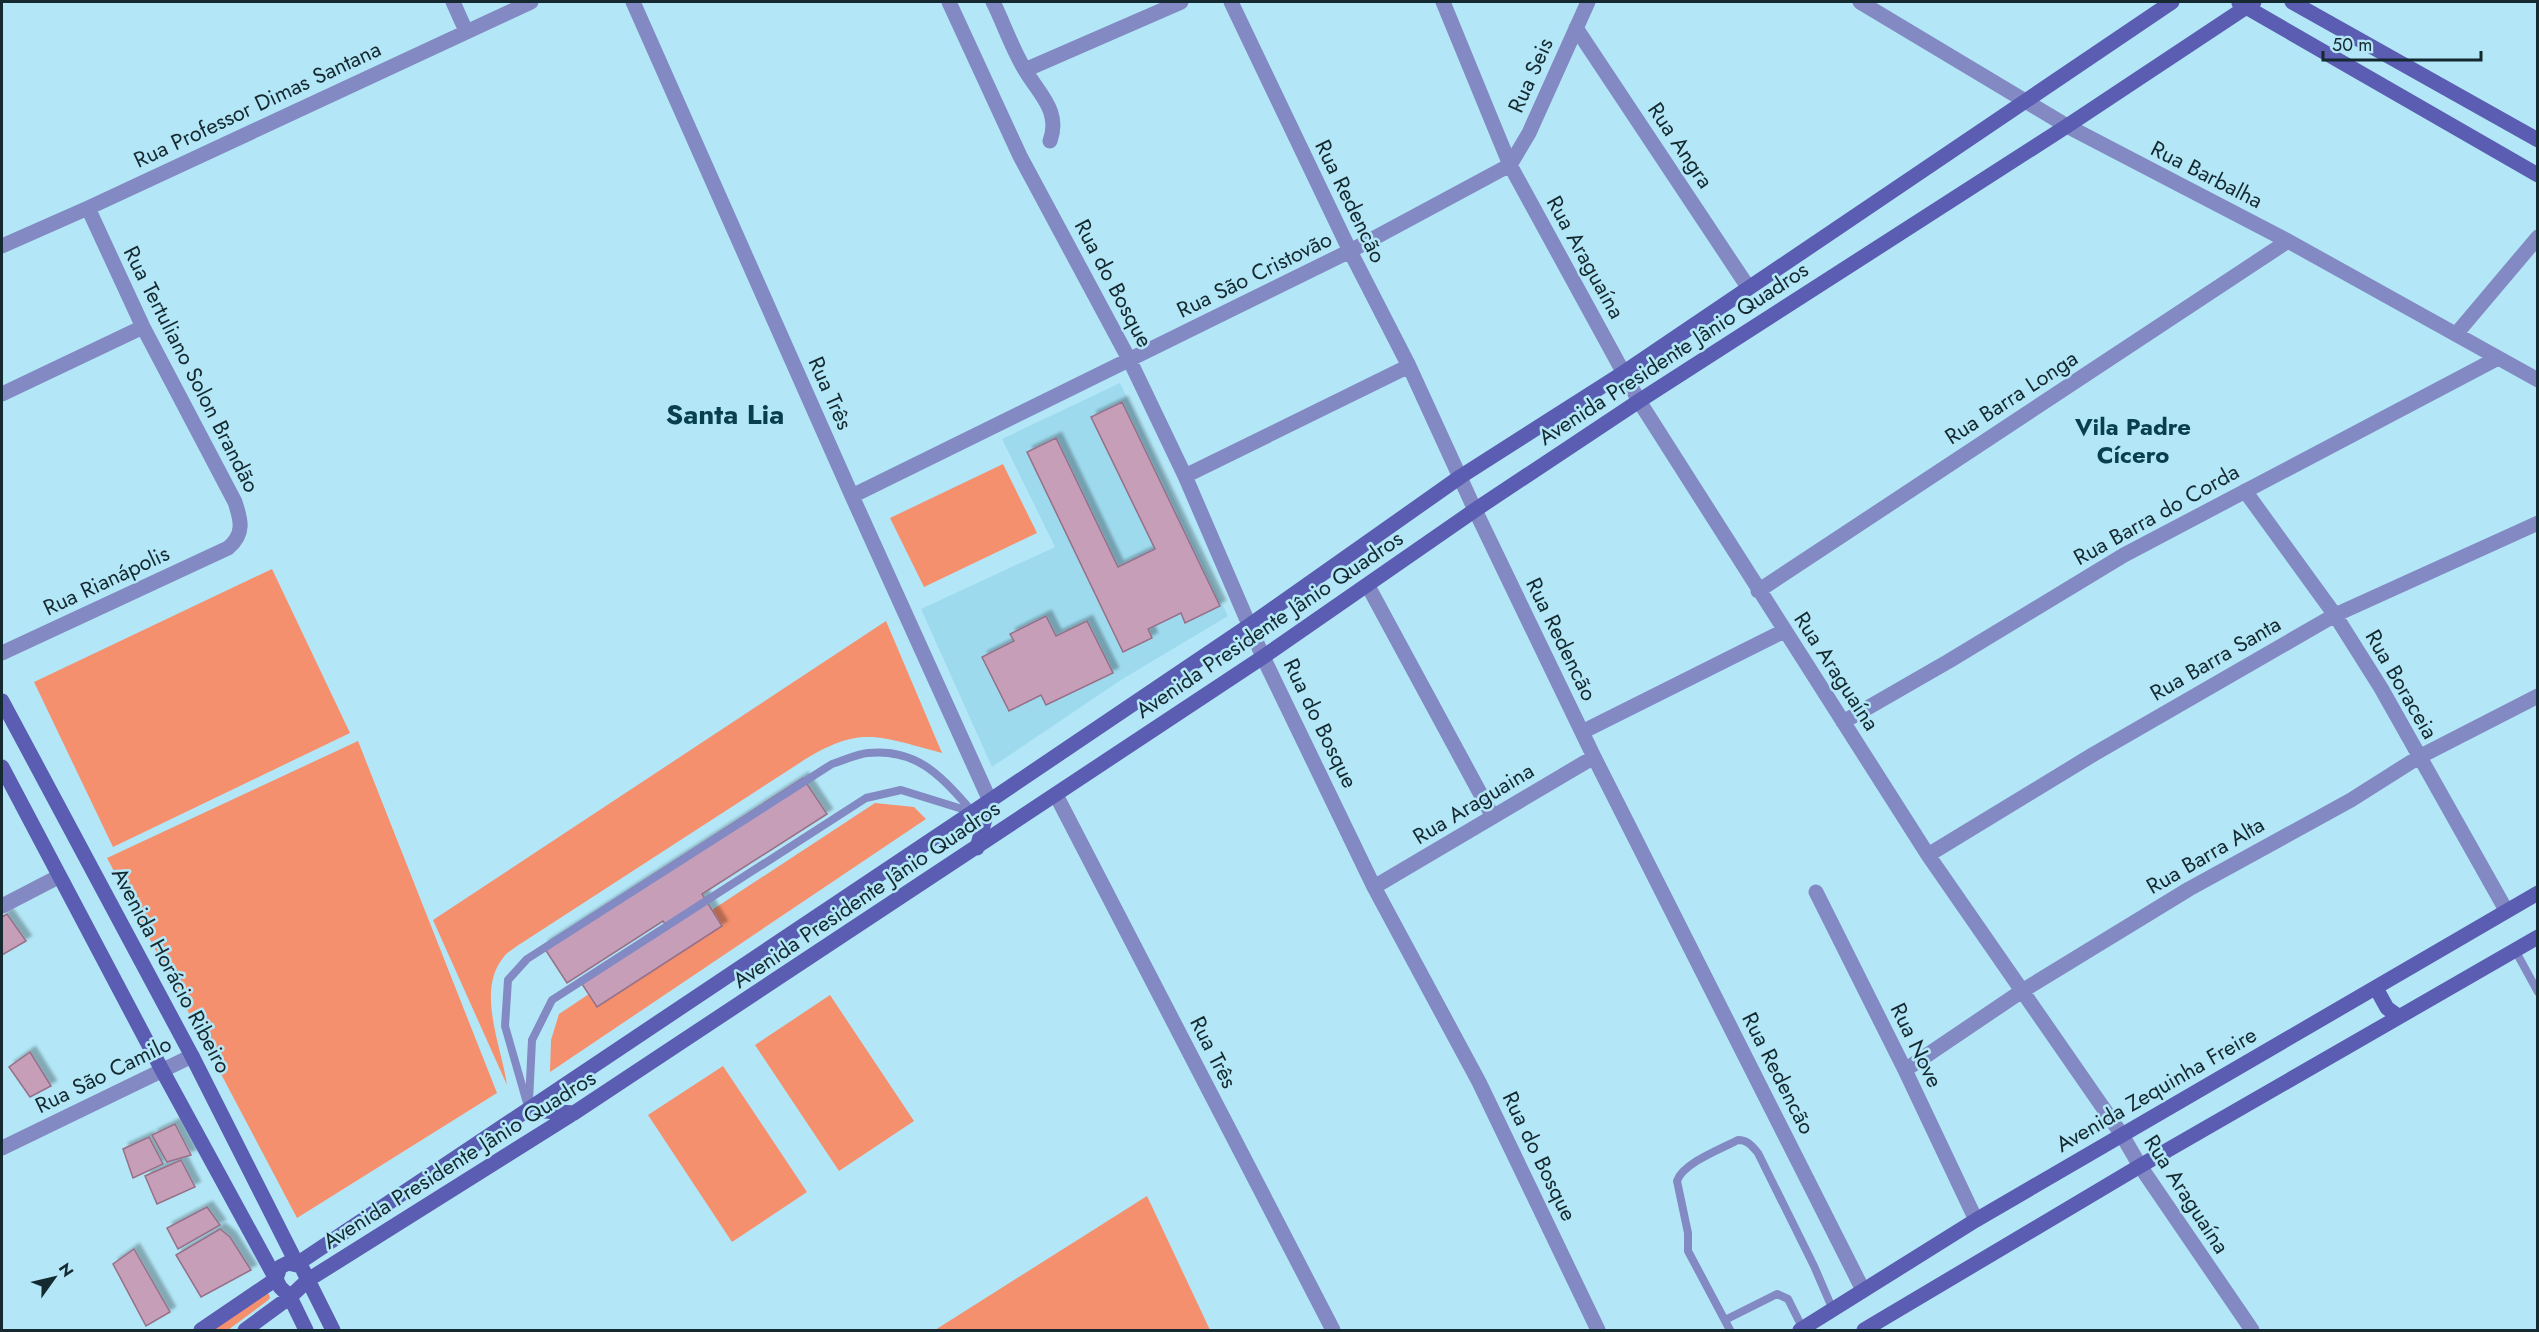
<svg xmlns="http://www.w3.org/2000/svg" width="2539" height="1332" font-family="Jost,sans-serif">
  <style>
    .built { fill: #9edaee }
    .green { fill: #f5906e }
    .building { fill: #c69eb8; stroke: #957088; stroke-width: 1.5; filter: url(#shadow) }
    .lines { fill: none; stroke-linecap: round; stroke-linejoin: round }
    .lane { stroke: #8389c3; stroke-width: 8 }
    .street { stroke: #8389c3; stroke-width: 15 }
    .secondary { stroke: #5a5db2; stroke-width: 15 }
    .labels { text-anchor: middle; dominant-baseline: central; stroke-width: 5; stroke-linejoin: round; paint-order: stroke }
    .street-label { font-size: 22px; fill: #152930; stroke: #b3e7f7 }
    .neighbourhood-label { font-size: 24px; font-weight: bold; fill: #083f4d; stroke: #b3e7f7 }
    .district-label { font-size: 28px; font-weight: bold; fill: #083f4d; stroke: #b3e7f7 }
  </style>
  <defs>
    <filter id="shadow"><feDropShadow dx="5.5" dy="-5.5" stdDeviation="1.5" flood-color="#0004"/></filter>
  </defs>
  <rect width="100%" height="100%" fill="#b3e7f7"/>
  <path class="built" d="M 1120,383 L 1228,616 L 1121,680 L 992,767 L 921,609 L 1055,547 L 1002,439 Z"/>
  <path class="green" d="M 1003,464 L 1037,533 L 924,587 L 890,518 Z
    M 272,569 L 350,733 L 113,847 L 34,682 Z
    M 886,621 L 942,753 C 876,736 860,724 798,764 L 517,946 C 512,950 506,953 503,958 C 476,991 502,1048 507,1085 L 433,920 Z
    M 358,741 L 497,1093 L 297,1218 L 107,858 Z
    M 875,803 L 914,807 L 926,819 L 550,1072 L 551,1040 L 559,1014 L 589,994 L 597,1007 L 722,926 L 712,910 Z
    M 830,995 L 914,1121 L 839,1171 L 755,1045 Z
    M 723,1066 L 807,1192 L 732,1242 L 648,1115 Z
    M 1147,1196 L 1210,1330 L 935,1330 Z
    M 265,1294 L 269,1294 L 270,1298 L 267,1301 L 228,1330 L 213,1330 Z"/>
  <path class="building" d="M 1122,402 L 1220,606 L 1185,623 L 1181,613 L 1148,629 L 1152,638 L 1123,652 L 1027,452 L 1056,438 L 1118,567 L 1155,549 L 1091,417 Z
    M 1046,616 L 1056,636 L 1087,621 L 1113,673 L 1046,705 L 1041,695 L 1009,711 L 982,657 L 1014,641 L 1010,634 Z
    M 803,778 L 827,814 L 702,894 L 722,926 L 597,1007 L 582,984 L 668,928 L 663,921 L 567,983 L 543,946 Z
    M 7,914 L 26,941 L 2,955 L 2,917 Z
    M 30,1052 L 51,1086 L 30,1097 L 9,1067 Z
    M 175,1124 L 191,1155 L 167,1162 L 152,1135 Z
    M 149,1137 L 163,1164 L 133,1178 L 123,1149 Z
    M 181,1160 L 195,1187 L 157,1204 L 145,1176 Z
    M 207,1207 L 220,1225 L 178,1249 L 167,1228 Z
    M 220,1229 L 230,1237 L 251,1270 L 201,1297 L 176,1255 Z
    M 134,1249 L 170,1312 L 146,1326 L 113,1264 Z"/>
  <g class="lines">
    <path class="lane" d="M 2515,950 L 2538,992
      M 529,1101 L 532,1040 L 552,1000 L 866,798 L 901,790 L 972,812
      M 529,1110 L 505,1026 L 508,980 L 527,959 L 832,764 C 843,761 856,754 868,753 C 919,748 942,778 973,812
      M 1725,1320 L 1777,1294 L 1788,1299 L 1803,1329
      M 1730,1330 L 1688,1251 L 1688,1233 L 1677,1181 C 1683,1163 1721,1149 1738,1140 C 1748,1140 1752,1146 1758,1153 L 1814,1266 L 1833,1310"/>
    <path class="street" d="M 453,2 L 466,31
      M 633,2 L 852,496 L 990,801
      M 949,2 L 1020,156 L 1130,361 L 1185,476 L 1263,657 L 1374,887 L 1479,1082 L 1598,1330
      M 993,2 C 1004,24 1012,49 1025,70 C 1039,94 1061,111 1050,141
      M 1231,2 L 1350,251 L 1409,366 L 1475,510 L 1594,757 L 1863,1290
      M 1443,2 L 1510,165 L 1639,401 L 1928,855 L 2122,1135 L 2140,1166 L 2252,1330
      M 1860,2 L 2067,126 L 2288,241 L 2538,380
      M 1576,28 L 1748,287
      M 1025,70 L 1181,2
      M 2,246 L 88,208 L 531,2
      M 2457,333 L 2538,237
      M 2,394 L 143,327
      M 1185,476 L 1409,366
      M 2245,491 L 2335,615 L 2381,688 L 2506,910
      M 852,496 L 1350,251 L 1510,165 L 1529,133 L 1588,2
      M 1368,586 L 1493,817
      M 1758,591 L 2288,241
      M 2,653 L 228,548 C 245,534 241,520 235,502 L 143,327 L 88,208
      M 1843,722 L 1949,661 L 2124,555 L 2498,358
      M 1582,732 L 1784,631
      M 1056,795 L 1333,1330
      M 1928,855 L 2094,754 L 2335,615 L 2538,523
      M 1374,887 L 1594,757
      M 1816,892 L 1905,1070 L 1976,1220
      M 2,906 L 58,877
      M 1905,1070 L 2022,991 L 2189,889 L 2351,800 L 2419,757 L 2538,696
      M 2,1148 L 192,1056"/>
    <path class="secondary" d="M 2292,2 L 2538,140
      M 2239,3 L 2538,175
      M 2,701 L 192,1056 L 297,1264 L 973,812 L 1250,625 L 1460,477 L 1623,373 L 2172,2
      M 2,767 L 162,1070 L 276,1279 L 201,1330
      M 977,848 L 990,801
      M 2376,988 L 2387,1008 L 2398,1016
      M 529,1110 L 574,1113
      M 288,1263 L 301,1266 L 308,1280 L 290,1297 L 280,1287 L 276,1279 L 280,1267 Z
      M 245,1330 L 290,1297 L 306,1330
      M 333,1330 L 308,1280 L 574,1113 L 1263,657 L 1475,510 L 1639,401 L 2067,126 L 2254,2
      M 1800,1330 L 1976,1220 L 2538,893
      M 1864,1330 L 2140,1166 L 2538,937"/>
  </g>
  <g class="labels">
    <g class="street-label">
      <text transform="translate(1530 75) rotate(-66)">Rua Seis</text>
      <text transform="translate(257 104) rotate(-25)">Rua Professor Dimas Santana</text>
      <text transform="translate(1681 145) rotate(56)">Rua Angra</text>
      <text transform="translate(2207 174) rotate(27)">Rua Barbalha</text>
      <text transform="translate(1351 201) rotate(64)">Rua Redencão</text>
      <text transform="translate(1586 257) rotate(61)">Rua Araguaína</text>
      <text transform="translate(1254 274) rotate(-26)">Rua São Cristovão</text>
      <text transform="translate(1114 283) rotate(62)">Rua do Bosque</text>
      <text transform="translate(1673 353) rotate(-33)">Avenida Presidente Jânio Quadros</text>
      <text transform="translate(192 369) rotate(63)">Rua Tertuliano Solon Brandão</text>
      <text transform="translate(831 393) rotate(66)">Rua Três</text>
      <text transform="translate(2011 397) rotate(-33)">Rua Barra Longa</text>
      <text transform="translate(2156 514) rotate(-29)">Rua Barra do Corda</text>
      <text transform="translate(106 580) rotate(-25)">Rua Rianápolis</text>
      <text transform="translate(1269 624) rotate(-34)">Avenida Presidente Jânio Quadros</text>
      <text transform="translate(1562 639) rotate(64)">Rua Redencão</text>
      <text transform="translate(2215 658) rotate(-30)">Rua Barra Santa</text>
      <text transform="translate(1837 671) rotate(57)">Rua Araguaína</text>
      <text transform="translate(2402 684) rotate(60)">Rua Boraceia</text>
      <text transform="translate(1321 723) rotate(64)">Rua do Bosque</text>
      <text transform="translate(1473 803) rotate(-31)">Rua Araguaina</text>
      <text transform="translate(2205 855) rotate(-30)">Rua Barra Alta</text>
      <text transform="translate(866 894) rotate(-34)">Avenida Presidente Jânio Quadros</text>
      <text transform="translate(172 970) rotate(62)">Avenida Horácio Ribeiro</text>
      <text transform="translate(1917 1045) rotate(64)">Rua Nove</text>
      <text transform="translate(1214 1052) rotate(63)">Rua Três</text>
      <text transform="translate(1779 1073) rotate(63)">Rua Redencão</text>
      <text transform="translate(103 1074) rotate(-26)">Rua São Camilo</text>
      <text transform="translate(2156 1089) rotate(-30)">Avenida Zequinha Freire</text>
      <text transform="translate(1540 1156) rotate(64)">Rua do Bosque</text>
      <text transform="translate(459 1159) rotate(-32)">Avenida Presidente Jânio Quadros</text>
      <text transform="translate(2187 1194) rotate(57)">Rua Araguaína</text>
    </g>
    <g class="neighbourhood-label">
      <text x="2133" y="426">Vila Padre<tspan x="2133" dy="28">Cícero</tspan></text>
    </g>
    <g class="district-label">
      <text x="725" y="414">Santa Lia</text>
    </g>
  </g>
  <rect width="2539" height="1332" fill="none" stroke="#152930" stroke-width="6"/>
  <g transform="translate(54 1278) rotate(56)" stroke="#b3e7f7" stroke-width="4.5" paint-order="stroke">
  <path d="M0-4.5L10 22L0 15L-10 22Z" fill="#152930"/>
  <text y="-9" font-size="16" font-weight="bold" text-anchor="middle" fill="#152930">N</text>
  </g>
  <path d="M2323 51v9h158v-9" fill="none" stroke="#152930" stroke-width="3"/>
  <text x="2332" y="51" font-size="18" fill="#152930" stroke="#b3e7f7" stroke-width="4.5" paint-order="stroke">50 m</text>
</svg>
